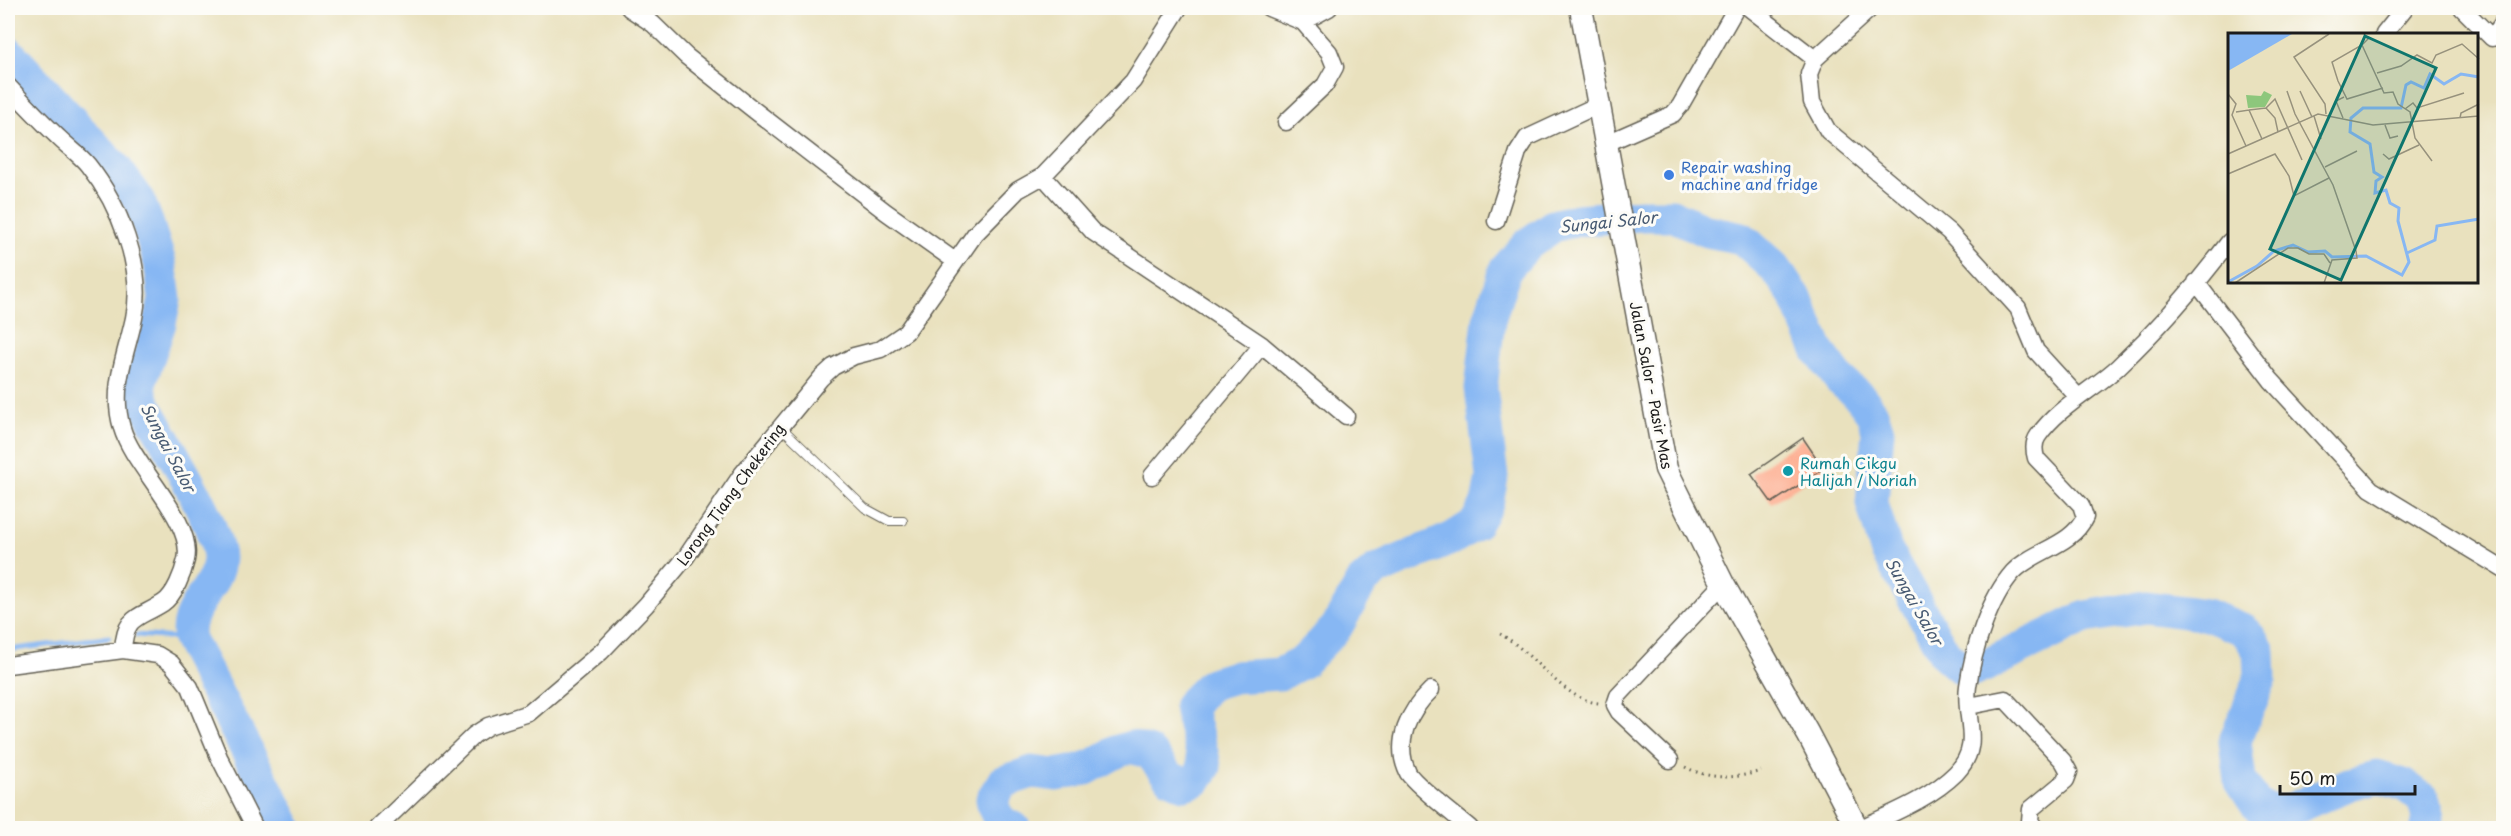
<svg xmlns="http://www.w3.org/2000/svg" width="2511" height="836" font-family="'Playpen Sans',sans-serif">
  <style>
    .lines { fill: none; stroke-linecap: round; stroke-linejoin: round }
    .stream { stroke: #87b7f3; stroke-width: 5 }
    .river { stroke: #87b7f3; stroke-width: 33 }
    .building { fill: #fda98a }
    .service-casing { stroke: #646155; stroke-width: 10 }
    .minor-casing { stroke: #646155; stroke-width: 19 }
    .secondary-casing { stroke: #646155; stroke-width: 25 }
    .path { stroke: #646155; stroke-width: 3; stroke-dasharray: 1.5 4.5; stroke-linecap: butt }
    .service { stroke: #fff; stroke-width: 8 }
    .minor { stroke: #fff; stroke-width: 16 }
    .secondary { stroke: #fff; stroke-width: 22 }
    .shop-dot { fill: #3f7fe0; stroke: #fdfcf7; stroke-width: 2 }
    .culture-dot { fill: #0f9aa8; stroke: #fdfcf7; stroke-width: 2 }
    .labels { text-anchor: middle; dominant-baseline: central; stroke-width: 6; stroke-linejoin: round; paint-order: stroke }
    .shop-label { font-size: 15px; fill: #366cbe; stroke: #fdfcf7; text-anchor: start }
    .street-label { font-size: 15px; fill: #1c1c1c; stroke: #fdfcf7 }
    .culture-label { font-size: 15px; fill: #0d838f; stroke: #fdfcf7; text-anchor: start }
    .water-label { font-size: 16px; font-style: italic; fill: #475a72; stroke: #fdfcf7 }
    .inset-river { fill: none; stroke: #87b7f3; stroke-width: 3 }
    .inset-road { fill: none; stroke: #97927d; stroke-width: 1.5 }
    .view { fill: #0f766e; fill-opacity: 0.15; stroke: #0f766e; stroke-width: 3 }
    .inset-edge { fill: none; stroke: #1c1c1c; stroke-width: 3 }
  </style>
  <rect width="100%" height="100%" fill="#fdfcf7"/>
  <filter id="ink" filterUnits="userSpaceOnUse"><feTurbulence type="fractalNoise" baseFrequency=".0167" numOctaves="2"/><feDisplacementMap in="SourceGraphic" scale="12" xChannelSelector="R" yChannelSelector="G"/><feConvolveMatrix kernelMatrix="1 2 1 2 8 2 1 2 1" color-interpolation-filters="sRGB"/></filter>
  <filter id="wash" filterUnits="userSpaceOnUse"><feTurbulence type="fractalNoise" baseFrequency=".008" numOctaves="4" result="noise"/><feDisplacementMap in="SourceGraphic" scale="24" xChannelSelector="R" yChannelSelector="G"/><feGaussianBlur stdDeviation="1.35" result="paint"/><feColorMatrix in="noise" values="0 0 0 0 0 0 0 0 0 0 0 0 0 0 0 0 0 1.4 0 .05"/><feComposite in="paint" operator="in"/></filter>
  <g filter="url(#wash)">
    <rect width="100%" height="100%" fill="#e9e1be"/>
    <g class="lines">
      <path class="stream" d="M 137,635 L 189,639
        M 8,650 L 109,637"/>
      <path class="river" d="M 8,52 L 117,170 L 138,199 L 147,222 L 160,263 L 165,299 L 160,323 L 139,386 L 144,403 C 161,435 220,529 219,560 C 217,589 182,609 189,639 L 287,828
        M 1014,828 C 999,823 994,813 992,799 L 1003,782 L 1032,772 L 1056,775 L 1086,769 L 1118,751 L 1131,747 L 1150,753 L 1169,777 L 1184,784 L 1196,780 L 1205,767 C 1202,745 1192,726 1190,705 L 1211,684 L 1234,677 L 1280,674 L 1303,662 L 1336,628 L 1362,582 L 1375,571 L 1453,538 L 1475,524 L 1487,504 L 1492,477 L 1481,388 L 1489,320 L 1505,270 L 1528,244 L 1553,226 L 1577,220 L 1641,215 L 1672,215 L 1707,231 L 1742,238 L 1775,268 L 1795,296 L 1818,350 L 1840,380 L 1860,397 L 1872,413 L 1878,431 L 1872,503 L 1886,550 L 1945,654 L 1961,668 L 1977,669 L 1987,665 L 2085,617 L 2146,607 L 2207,615 L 2245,630 L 2259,651 L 2260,680 L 2235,741 L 2240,780 L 2257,806 L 2282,813 L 2350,784 L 2377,777 L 2404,785 L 2423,799 L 2428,818 L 2426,828"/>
    </g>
    <g id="blocks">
      <path class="building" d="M 1803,438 L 1824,469 L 1772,503 L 1751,474 Z"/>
    </g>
  </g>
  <g filter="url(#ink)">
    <use href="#blocks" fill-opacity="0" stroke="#646155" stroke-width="1.5"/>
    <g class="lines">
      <g class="service-casing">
        <path id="service" d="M 780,426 L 865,508 L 889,521 L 903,521"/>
      </g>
      <g class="minor-casing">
        <path id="minor" d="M 629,8 L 653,24 L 686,56 L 754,110 L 886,212 L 955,261
          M 1269,8 L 1303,22 L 1329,52 L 1335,67 L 1325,85 L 1286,122
          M 1749,8 L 1815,59
          M 1871,8 L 1815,59 L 1809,74 L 1812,102 L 1828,131 L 1949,232 L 2018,308 L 2036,351 L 2078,397
          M 2462,8 L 2492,38 L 2504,21
          M 1303,22 L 1329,8
          M 2384,34 L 2405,8
          M 8,86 C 24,103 41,121 58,137 C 68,147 80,155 88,165 C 119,204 145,268 134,318 C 126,356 110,388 122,428 C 133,467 195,521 186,560 C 183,573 175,595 163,603 C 138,619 125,615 123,650
          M 1607,143 L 1673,114 L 1680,106 L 1736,8
          M 1043,176 L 1093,232 L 1262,345 L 1346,416
          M 1496,221 L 1518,152 L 1527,138 L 1600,104
          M 2196,282 L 2271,380 L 2371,489 L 2504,570
          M 1152,476 L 1262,345
          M 8,665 L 123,650 L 158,655 L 171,663 L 190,687 L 219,757 L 255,828
          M 1431,690 C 1409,711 1393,742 1408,773 C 1415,785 1457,817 1470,828
          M 1969,706 L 2005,699 L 2063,761 L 2069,772 L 2066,780 L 2031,809 L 2030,821 L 2035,828
          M 1670,760 L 1619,712 L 1615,705 L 1618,696 L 1723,584
          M 377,828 L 474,735 L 488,726 L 529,713 L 601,652 L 646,605 L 686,557 L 742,474 L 821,378 L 833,367 L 854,356 L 881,349 L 906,332 L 975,234 L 1018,190 L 1043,176 L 1133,81 L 1179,8
          M 1861,828 C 1893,813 1931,798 1956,773 C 1984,744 1963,718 1968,686 C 1973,650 1989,599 2013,572 C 2034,550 2072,546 2085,517 L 2081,505 L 2036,458 C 2034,451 2033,443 2038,436 C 2058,407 2093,390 2118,367 C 2156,331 2198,283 2229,242"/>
      </g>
      <g class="secondary-casing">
        <path id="secondary" d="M 1581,8 L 1666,469 L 1723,584 L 1808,734 L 1857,828"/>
      </g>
      <path class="path" d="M 1500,634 C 1533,651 1562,700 1599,703
        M 1685,767 C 1711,780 1734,779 1761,771"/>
      <use href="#service" class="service"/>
      <use href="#minor" class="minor"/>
      <use href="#secondary" class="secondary"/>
    </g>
  </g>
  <circle class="shop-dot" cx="1669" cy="175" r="6"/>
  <circle class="culture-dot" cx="1788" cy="471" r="6"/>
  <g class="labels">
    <g class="shop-label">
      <text x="1681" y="166">Repair washing<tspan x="1681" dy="17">machine and fridge</tspan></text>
    </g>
    <g class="street-label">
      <text transform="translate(1652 385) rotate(79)">Jalan Salor - Pasir Mas</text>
      <text transform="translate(730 494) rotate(-54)">Lorong Tiang Chekering</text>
    </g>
    <g class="culture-label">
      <text x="1800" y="462">Rumah Cikgu<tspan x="1800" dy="17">Halijah / Noriah</tspan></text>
    </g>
    <g class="water-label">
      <text transform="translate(1608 221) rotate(-6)">Sungai Salor</text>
      <text transform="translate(169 447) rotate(62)">Sungai Salor</text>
      <text transform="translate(1915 601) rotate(60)">Sungai Salor</text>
    </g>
  </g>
  <g transform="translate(2228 33)">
    <rect width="250" height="250" fill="#e9e1be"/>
    <path d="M 36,58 L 44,62 L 37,74 L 20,75 L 18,62 L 33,63 Z" fill="#8dc77c"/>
    <path d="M 0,1 L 64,1 L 0,38 Z" fill="#87b7f3"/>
    <path class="inset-river" d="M 179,220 L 207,207 L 209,193 L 251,186M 0,249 L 29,233 L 46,218 L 65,212 L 80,219 L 97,218 L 104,224 L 138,223 L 174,242 L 181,229 L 170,188 L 171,175 L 162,170 L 158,157 L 147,160 L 148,148 L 154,144 L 146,139 L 142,111 L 122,99 L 123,85 L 135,75 L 173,75 L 178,52 L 183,49 L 196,55 L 202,41 L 216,51 L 233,41 L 251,44"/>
    <path class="inset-road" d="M 136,1 L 140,6 L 134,12 L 104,29 L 110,48 L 119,66 L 155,55M 134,12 L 156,60 L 165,59 L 170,71 L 182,79 L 187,105 L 204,128M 149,40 L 173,33 L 189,22 L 204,30 L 208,22 L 234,11 L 251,26M 59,58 L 67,81 L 105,152 L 128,218 L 129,225 L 104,227 L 96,250M 72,58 L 84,84M 0,61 L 8,71 L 4,82 L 18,113M 38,75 L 47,66 L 74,127M 177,76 L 185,70 L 189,75 L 236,60M 21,77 L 38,75 L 47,85 L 50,99M 8,79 L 21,77 L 34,106M 98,81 L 97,71 L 66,24 L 101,1M 86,83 L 93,106M 115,85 L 108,68 L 116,64M 232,85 L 233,80 L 251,71M 157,92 L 162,105 L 170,103M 0,121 L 90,81 L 145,92 L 251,83M 155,121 L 161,126 L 191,112M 97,134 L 129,118M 0,141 L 47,121 L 61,143 L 66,163 L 101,145M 7,250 L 60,215 L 70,215 L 81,221 L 96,221 L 102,230"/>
    <path class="view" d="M 137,3 L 208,35 L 113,247 L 42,216 Z"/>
    <rect width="250" height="250" class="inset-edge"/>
  </g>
  <rect width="2511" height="836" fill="none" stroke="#fdfcf7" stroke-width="30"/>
  <path d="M2280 785v9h135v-9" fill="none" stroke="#1c1c1c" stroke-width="3"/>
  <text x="2289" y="785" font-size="18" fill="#1c1c1c" stroke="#fdfcf7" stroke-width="4.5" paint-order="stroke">50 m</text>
</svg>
